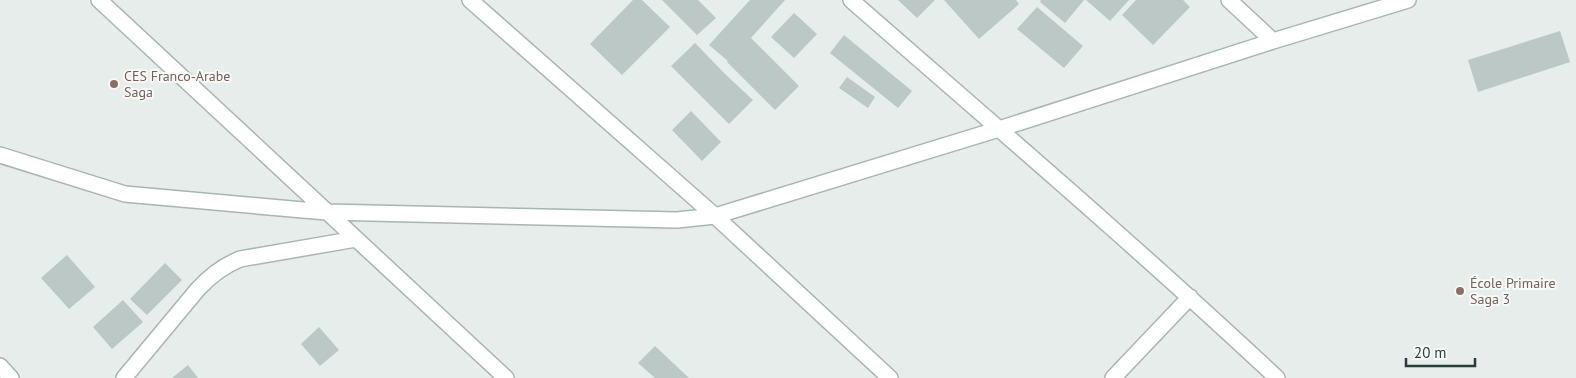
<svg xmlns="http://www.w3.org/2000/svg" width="1576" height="378" font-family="'PT Sans',sans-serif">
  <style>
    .building { fill: #bbc8c5 }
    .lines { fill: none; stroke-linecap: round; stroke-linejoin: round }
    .minor-casing { stroke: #a9b5b3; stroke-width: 18 }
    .secondary-casing { stroke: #a2b5b1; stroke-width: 18 }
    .minor { stroke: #fff; stroke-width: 15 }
    .secondary { stroke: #fff; stroke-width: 15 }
    .education-dot { fill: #8d6e63; stroke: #f6faf9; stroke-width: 2 }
    .labels { text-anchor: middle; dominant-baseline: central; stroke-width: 4; stroke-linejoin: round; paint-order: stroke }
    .education-label { font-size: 14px; fill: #785e54; stroke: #f6faf9; text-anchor: start }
  </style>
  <rect width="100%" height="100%" fill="#e6edeb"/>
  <path class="building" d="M 633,0 L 642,0 L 670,27 L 622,75 L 590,44 Z
    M 662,0 L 698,0 L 716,18 L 697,35 Z
    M 750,0 L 785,0 L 751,38 L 799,86 L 775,110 L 727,62 L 728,61 L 709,45 Z
    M 898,0 L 935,0 L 917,18 Z
    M 944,0 L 1016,0 L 1019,4 L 979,39 Z
    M 1041,0 L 1084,0 L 1065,23 L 1040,2 Z
    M 1086,0 L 1129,0 L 1110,21 Z
    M 1136,0 L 1183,0 L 1190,7 L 1153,45 L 1122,15 Z
    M 1037,7 L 1083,46 L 1064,68 L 1017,29 Z
    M 794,13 L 817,34 L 794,58 L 771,37 Z
    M 1560,31 L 1570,62 L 1478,92 L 1468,60 Z
    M 844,35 L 912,91 L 898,108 L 830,53 Z
    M 695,43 L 725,74 L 753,100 L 729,124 L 671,66 Z
    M 847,77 L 875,97 L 868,108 L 839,88 Z
    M 691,111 L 721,142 L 702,161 L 672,130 Z
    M 67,255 L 95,287 L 69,309 L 41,278 Z
    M 165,263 L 182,280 L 147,315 L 130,299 Z
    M 123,300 L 143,322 L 112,349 L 93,327 Z
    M 319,327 L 339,350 L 320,366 L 301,344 Z
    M 655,346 L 689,378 L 655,378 L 638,363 Z
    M 188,365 L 198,378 L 172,378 Z"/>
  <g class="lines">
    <g class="minor-casing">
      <path id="minor" d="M 99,0 L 506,378
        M 470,0 L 715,216 L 890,378
        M 851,0 C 994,125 1138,248 1277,378
        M 1229,0 L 1273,41
        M 0,155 L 125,194 L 303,210 L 327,212 L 677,220 L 715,216 L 999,129 L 1273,41 L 1408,0
        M 124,378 L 198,289 C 211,275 223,266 240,259 L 356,239
        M 1113,378 L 1190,297"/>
    </g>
    <g class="secondary-casing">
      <path id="secondary" d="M 0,366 L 11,378"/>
    </g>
    <use href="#minor" class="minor"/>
    <use href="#secondary" class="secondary"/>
  </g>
  <g class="education-dot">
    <circle cx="114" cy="84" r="5"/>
    <circle cx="1460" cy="291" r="5"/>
  </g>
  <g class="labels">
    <g class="education-label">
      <text x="124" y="76">CES Franco-Arabe<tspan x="124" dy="16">Saga</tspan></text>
      <text x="1470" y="283">École Primaire<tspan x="1470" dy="16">Saga 3</tspan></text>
    </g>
  </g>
  <path d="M1406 358v8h69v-8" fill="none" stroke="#273d3b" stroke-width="2.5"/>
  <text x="1414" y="358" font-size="15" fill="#273d3b" stroke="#f6faf9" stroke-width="4" paint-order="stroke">20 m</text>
</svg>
